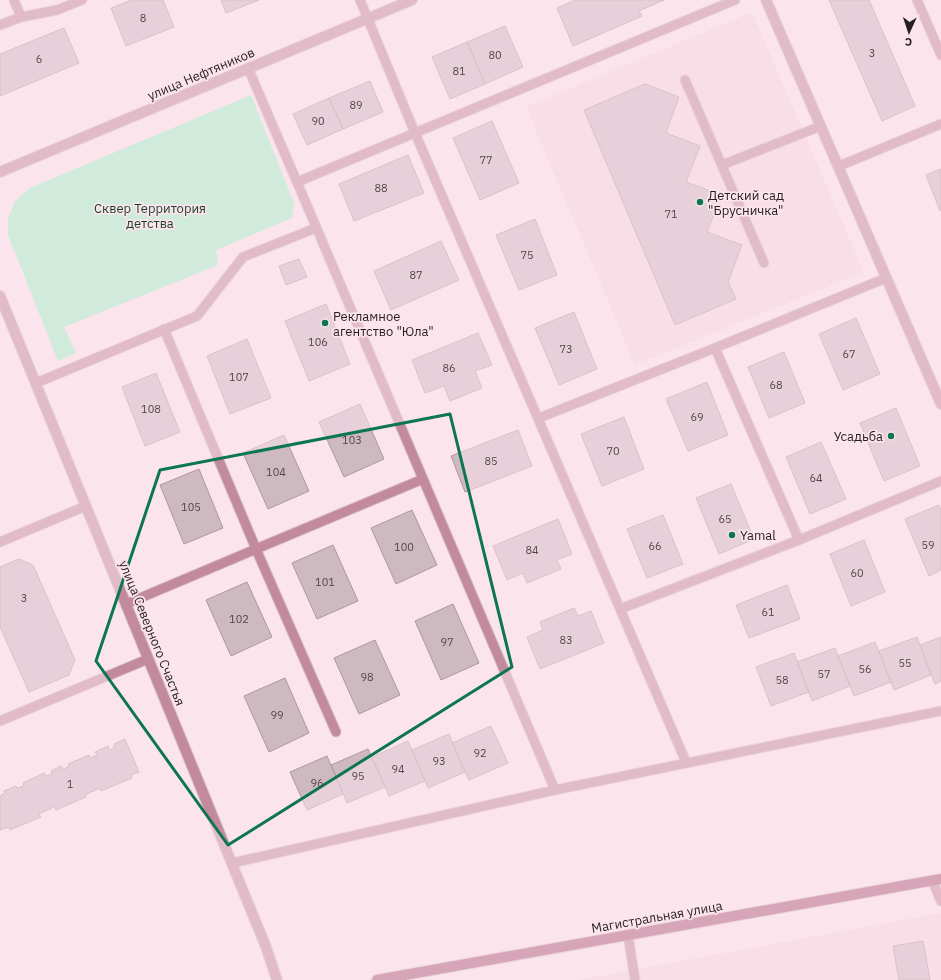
<svg xmlns="http://www.w3.org/2000/svg" width="941" height="980" font-family="'IBM Plex Sans',sans-serif">
  <style>
    .built { fill: #f6d6e0 }
    .green { fill: #9cf2c6 }
    .building { fill: #cfb9c0; stroke: #ae989f }
    .lines { fill: none; stroke-linecap: round; stroke-linejoin: round }
    .lane-casing { stroke: #d5c0c7; stroke-width: 11 }
    .street-casing { stroke: #d5c0c7; stroke-width: 12 }
    .secondary-casing { stroke: #d5c0c7; stroke-width: 12 }
    .lane { stroke: #c38a9e; stroke-width: 9 }
    .street { stroke: #c38a9e; stroke-width: 10 }
    .secondary { stroke: #aa5979; stroke-width: 10 }
    .marked { fill: none; stroke: #0b764f; stroke-width: 3; stroke-linejoin: round }
    .poi-dot { fill: #0b764f; stroke: #fce4ec; stroke-width: 1.5 }
    .labels { text-anchor: middle; dominant-baseline: central; stroke-width: 3.5; stroke-linejoin: round; paint-order: stroke }
    .number-label { font-size: 11px; fill: #504549 }
    .street-label { font-size: 13px; fill: #261e21; stroke: #fce4ec }
    .poi-label { font-size: 13px; fill: #261e21; stroke: #fce4ec; text-anchor: start }
    .park-label { font-size: 13px; fill: #173e2c; stroke: #fce4ec }
  </style>
  <rect width="100%" height="100%" fill="#fce4ec"/>
  <path class="built" d="M 752,12 L 864,272 L 635,365 L 526,107 Z
    M 941,913 L 941,980 L 578,980 Z"/>
  <path class="green" d="M 251,95 L 294,203 L 292,218 L 216,250 L 218,265 L 64,327 L 76,353 L 58,361 L 8,235 L 8,219 L 15,201 L 30,188 Z"/>
  <path class="building" d="M 132,0 L 163,0 L 174,27 L 126,46 L 111,8 Z
    M 221,0 L 259,0 L 226,13 Z
    M 575,0 L 664,0 L 639,11 L 642,16 L 573,46 L 557,8 Z
    M 829,0 L 869,0 L 915,106 L 882,121 Z
    M 505,26 L 523,67 L 485,84 L 467,42 Z
    M 64,28 L 79,63 L 0,96 L 0,54 Z
    M 467,42 L 485,84 L 450,99 L 432,57 Z
    M 370,81 L 383,112 L 343,129 L 329,98 Z
    M 645,84 L 679,97 L 666,133 L 700,146 L 686,182 L 721,195 L 707,232 L 742,245 L 728,282 L 736,299 L 675,325 L 584,110 Z
    M 329,98 L 343,129 L 307,145 L 293,114 Z
    M 492,121 L 519,183 L 480,200 L 453,138 Z
    M 408,155 L 424,193 L 354,221 L 339,184 Z
    M 941,169 L 941,210 L 940,211 L 926,175 Z
    M 535,219 L 557,275 L 519,290 L 496,235 Z
    M 441,241 L 459,280 L 391,310 L 374,271 Z
    M 299,259 L 307,277 L 286,285 L 279,266 Z
    M 326,304 L 350,364 L 309,381 L 285,321 Z
    M 574,312 L 597,369 L 559,385 L 535,328 Z
    M 856,318 L 880,374 L 843,390 L 819,334 Z
    M 478,333 L 492,365 L 475,371 L 482,388 L 450,401 L 444,386 L 425,393 L 412,360 Z
    M 247,339 L 271,398 L 230,414 L 207,356 Z
    M 784,352 L 805,403 L 769,418 L 748,367 Z
    M 156,373 L 180,432 L 145,446 L 122,387 Z
    M 707,382 L 728,435 L 688,451 L 666,399 Z
    M 360,404 L 384,459 L 344,477 L 319,422 Z
    M 896,408 L 920,466 L 884,481 L 860,423 Z
    M 624,417 L 644,469 L 602,486 L 581,434 Z
    M 518,430 L 532,466 L 465,492 L 451,456 Z
    M 284,435 L 309,491 L 268,509 L 243,453 Z
    M 821,442 L 846,499 L 810,514 L 786,457 Z
    M 199,469 L 223,528 L 184,544 L 160,485 Z
    M 731,484 L 754,539 L 719,554 L 696,498 Z
    M 939,505 L 941,510 L 941,570 L 929,576 L 905,519 Z
    M 412,510 L 437,565 L 396,584 L 371,528 Z
    M 663,515 L 683,564 L 647,578 L 627,529 Z
    M 558,519 L 572,554 L 557,560 L 561,569 L 527,583 L 523,573 L 507,580 L 493,546 Z
    M 864,540 L 885,592 L 851,606 L 830,554 Z
    M 333,545 L 358,601 L 317,619 L 292,563 Z
    M 19,559 L 33,565 L 75,660 L 69,675 L 29,692 L 1,629 L 0,629 L 0,567 Z
    M 247,582 L 272,637 L 231,656 L 206,600 Z
    M 787,585 L 800,619 L 749,638 L 736,605 Z
    M 453,604 L 479,663 L 441,680 L 415,621 Z
    M 574,608 L 578,616 L 591,611 L 604,643 L 540,669 L 527,637 L 543,630 L 540,622 Z
    M 917,637 L 931,675 L 894,690 L 879,651 Z
    M 941,637 L 941,681 L 935,684 L 920,645 Z
    M 375,640 L 400,695 L 359,714 L 334,658 Z
    M 875,642 L 891,682 L 854,696 L 838,656 Z
    M 835,648 L 850,686 L 812,701 L 797,662 Z
    M 794,653 L 809,692 L 771,706 L 756,667 Z
    M 285,678 L 309,733 L 269,752 L 244,696 Z
    M 491,726 L 508,763 L 469,780 L 452,743 Z
    M 449,734 L 465,772 L 428,788 L 412,750 Z
    M 125,739 L 139,772 L 131,775 L 132,778 L 101,791 L 100,788 L 85,795 L 86,797 L 56,810 L 54,807 L 39,814 L 41,817 L 10,830 L 9,827 L 0,830 L 0,796 L 5,793 L 4,791 L 16,786 L 17,788 L 24,786 L 23,783 L 44,773 L 46,776 L 52,774 L 51,771 L 61,766 L 63,769 L 69,767 L 68,764 L 89,755 L 90,758 L 97,755 L 95,752 L 108,746 L 109,750 L 115,747 L 114,744 Z
    M 408,741 L 425,781 L 389,796 L 372,757 Z
    M 368,749 L 385,787 L 347,803 L 331,765 Z
    M 327,756 L 343,794 L 307,810 L 290,772 Z
    M 923,941 L 930,980 L 899,980 L 893,946 Z"/>
  <g class="lines">
    <g class="lane-casing">
      <path id="lane" d="M 14,0 L 21,17
        M 360,0 L 415,133 L 686,762
        M 917,0 L 941,55
        M 0,25 L 21,17 L 57,10 L 82,0
        M 248,68 L 297,182
        M 685,80 L 764,263
        M 722,165 L 821,126
        M 839,166 L 941,124
        M 715,348 L 799,540
        M 36,383 L 197,316 L 243,257 L 316,228
        M 539,418 L 715,348 L 886,278
        M 0,542 L 86,506
        M 126,604 L 256,549 L 164,329
        M 620,609 L 799,540 L 941,481
        M 0,721 L 148,659
        M 336,732 L 256,549 L 423,479
        M 555,790 L 297,182 L 735,0
        M 232,863 L 555,790 L 941,711
        M 932,880 L 941,901
        M 628,935 L 635,980"/>
    </g>
    <g class="street-casing">
      <path id="street" d="M 766,0 L 941,404
        M 0,172 L 412,0
        M 0,296 L 266,947 L 277,980"/>
    </g>
    <g class="secondary-casing">
      <path id="secondary" d="M 377,980 L 941,879"/>
    </g>
    <use href="#lane" class="lane"/>
    <use href="#street" class="street"/>
    <use href="#secondary" class="secondary"/>
  </g>
  <path d="M0 0H941V980H0ZM 450,414 L 512,667 L 228,845 L 96,661 L 160,470 Z" fill="#fce4ec" fill-opacity=".55" fill-rule="evenodd"/>
  <path class="marked" d="M 450,414 L 512,667 L 228,845 L 96,661 L 160,470 Z"/>
  <g class="poi-dot">
    <circle cx="700" cy="202" r="4"/>
    <circle cx="325" cy="323" r="4"/>
    <circle cx="891" cy="436" r="4"/>
    <circle cx="732" cy="535" r="4"/>
  </g>
  <g class="labels">
    <g class="number-label">
      <text x="143" y="18">8</text>
      <text x="872" y="53">3</text>
      <text x="495" y="55">80</text>
      <text x="39" y="59">6</text>
      <text x="459" y="71">81</text>
      <text x="356" y="105">89</text>
      <text x="318" y="121">90</text>
      <text x="486" y="160">77</text>
      <text x="381" y="188">88</text>
      <text x="671" y="214">71</text>
      <text x="527" y="255">75</text>
      <text x="416" y="275">87</text>
      <text x="318" y="342">106</text>
      <text x="566" y="349">73</text>
      <text x="849" y="354">67</text>
      <text x="449" y="368">86</text>
      <text x="239" y="377">107</text>
      <text x="776" y="385">68</text>
      <text x="151" y="409">108</text>
      <text x="697" y="417">69</text>
      <text x="352" y="440">103</text>
      <text x="613" y="451">70</text>
      <text x="491" y="461">85</text>
      <text x="276" y="472">104</text>
      <text x="816" y="478">64</text>
      <text x="191" y="507">105</text>
      <text x="725" y="519">65</text>
      <text x="928" y="545">59</text>
      <text x="655" y="546">66</text>
      <text x="404" y="547">100</text>
      <text x="532" y="550">84</text>
      <text x="857" y="573">60</text>
      <text x="325" y="582">101</text>
      <text x="24" y="598">3</text>
      <text x="768" y="612">61</text>
      <text x="239" y="619">102</text>
      <text x="566" y="640">83</text>
      <text x="447" y="642">97</text>
      <text x="905" y="663">55</text>
      <text x="865" y="669">56</text>
      <text x="824" y="674">57</text>
      <text x="367" y="677">98</text>
      <text x="782" y="680">58</text>
      <text x="277" y="715">99</text>
      <text x="480" y="753">92</text>
      <text x="439" y="761">93</text>
      <text x="398" y="769">94</text>
      <text x="358" y="776">95</text>
      <text x="317" y="783">96</text>
      <text x="70" y="784">1</text>
    </g>
    <g class="street-label">
      <text transform="translate(201 74) rotate(-23)">улица Нефтяников</text>
      <text transform="translate(152 633) rotate(68)">улица Северного Счастья</text>
      <text transform="translate(657 917) rotate(-10)">Магистральная улица</text>
    </g>
    <g class="poi-label">
      <text x="708" y="195">Детский сад<tspan x="708" dy="15">"Брусничка"</tspan></text>
      <text x="333" y="316">Рекламное<tspan x="333" dy="15">агентство "Юла"</tspan></text>
      <text x="883" y="436" text-anchor="end">Усадьба</text>
      <text x="740" y="535">Yamal</text>
    </g>
    <g class="park-label">
      <text x="150" y="208">Сквер Территория<tspan x="150" dy="15">детства</tspan></text>
    </g>
  </g>
  <g transform="translate(909 32) rotate(183)" stroke="#fce4ec" stroke-width="3" paint-order="stroke">
  <path d="M0-3L7 15L0 10L-7 15Z" fill="#261e21"/>
  <text y="-6" font-size="11" font-weight="bold" text-anchor="middle" fill="#261e21">С</text>
  </g>
</svg>
